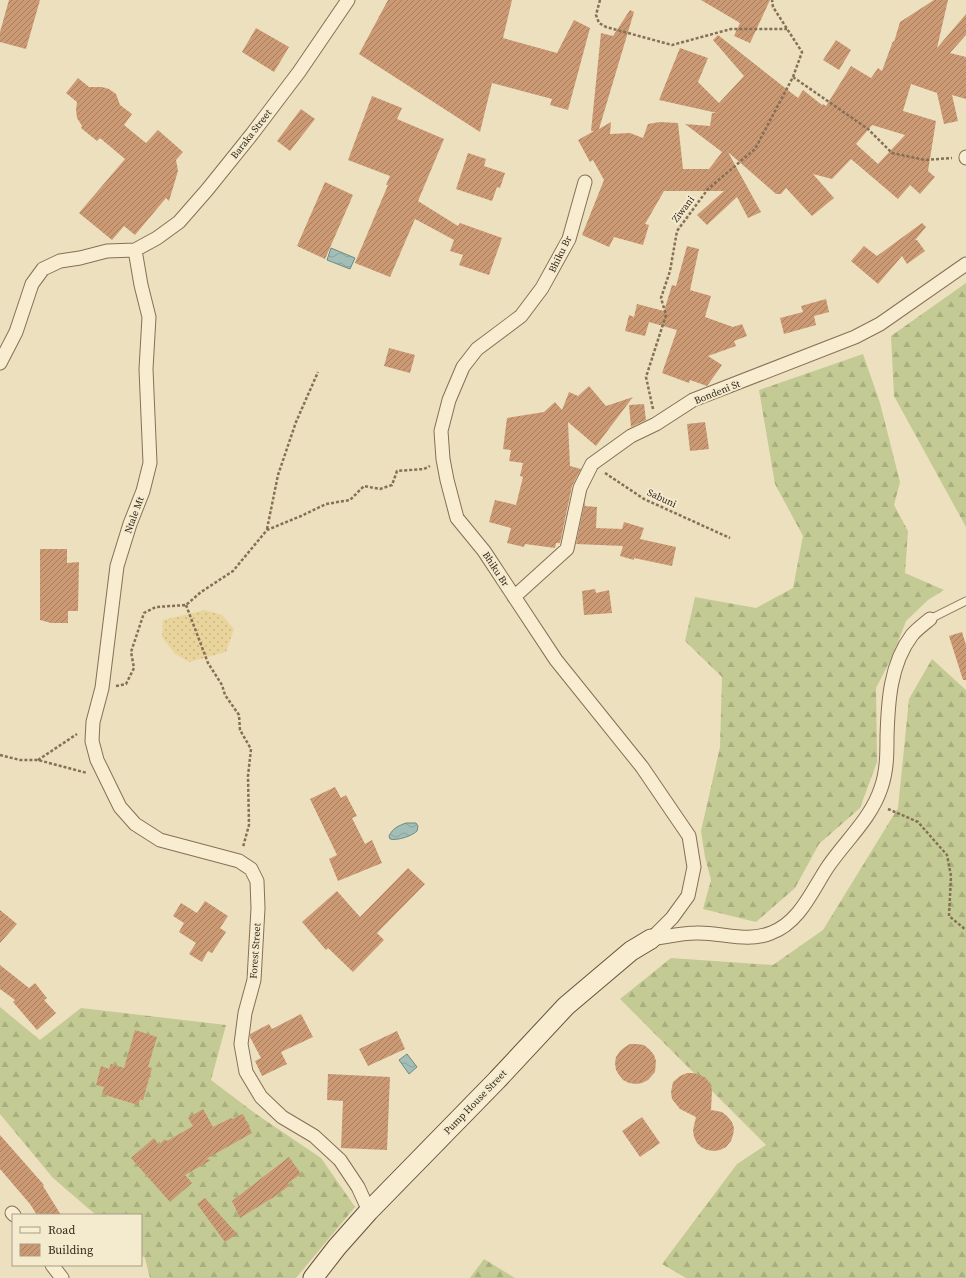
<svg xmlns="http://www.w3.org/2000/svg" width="966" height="1278" font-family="'Source Serif 4',serif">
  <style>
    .forest { fill: url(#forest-firs) }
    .sand { fill: url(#sand-dots) }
    .water { fill: url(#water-waves); stroke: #698c84 }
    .building { fill: url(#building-hatch); fill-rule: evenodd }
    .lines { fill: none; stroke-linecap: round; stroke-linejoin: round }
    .lane-casing { stroke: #857057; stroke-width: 9 }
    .street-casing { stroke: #857057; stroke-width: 15 }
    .secondary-casing { stroke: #66513b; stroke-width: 21 }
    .path { stroke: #857057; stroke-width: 2.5; stroke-dasharray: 3 2; stroke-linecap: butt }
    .lane { stroke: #f8edd1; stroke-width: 7 }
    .street { stroke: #f8edd1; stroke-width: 13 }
    .secondary { stroke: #f8edd1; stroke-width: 19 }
    .labels { text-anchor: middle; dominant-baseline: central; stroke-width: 4; stroke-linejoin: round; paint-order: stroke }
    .street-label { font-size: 10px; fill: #34281c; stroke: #f4eace }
  </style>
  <defs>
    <pattern id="forest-firs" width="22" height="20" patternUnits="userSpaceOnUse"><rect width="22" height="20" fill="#c3ca93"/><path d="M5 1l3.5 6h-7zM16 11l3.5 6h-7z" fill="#a8ae7e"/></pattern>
    <pattern id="sand-dots" width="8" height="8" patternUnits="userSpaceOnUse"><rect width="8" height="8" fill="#e9d59b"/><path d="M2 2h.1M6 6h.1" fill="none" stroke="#c8b785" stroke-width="1.8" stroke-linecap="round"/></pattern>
    <pattern id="water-waves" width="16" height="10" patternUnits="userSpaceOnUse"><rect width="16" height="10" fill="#a2beb6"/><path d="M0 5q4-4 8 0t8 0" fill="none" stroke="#8ca39c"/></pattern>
    <pattern id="building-hatch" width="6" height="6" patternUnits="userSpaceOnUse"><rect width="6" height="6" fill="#cb9a74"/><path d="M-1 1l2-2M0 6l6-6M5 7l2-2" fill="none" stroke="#a67e5e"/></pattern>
  </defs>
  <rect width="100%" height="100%" fill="#ede0be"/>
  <path class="forest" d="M 966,283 L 966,527 L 894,396 L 891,336 Z
    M 863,354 L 880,403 L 900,482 L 894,505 L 908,531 L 905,573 L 944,590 L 928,600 L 906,621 L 892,657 L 876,688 L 877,762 L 860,808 L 819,844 L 795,888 L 756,922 L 703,909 L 711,880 L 705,857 L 701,831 L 720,747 L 722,677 L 685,641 L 695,597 L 756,608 L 793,588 L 803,536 L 775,484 L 759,390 Z
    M 932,659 L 966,690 L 966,1278 L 686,1278 L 662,1264 L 737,1164 L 766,1145 L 620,999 L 671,958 L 773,965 L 823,930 L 898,808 L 909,699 Z
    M 0,1007 L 40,1040 L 81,1008 L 226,1025 L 211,1080 L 256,1114 L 321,1158 L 355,1207 L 296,1278 L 150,1278 L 145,1258 L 141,1255 L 141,1215 L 96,1215 L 53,1178 L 0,1114 Z
    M 484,1259 L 515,1278 L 470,1278 Z"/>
  <path class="sand" d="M 205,610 L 222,615 L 234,629 L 226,652 L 189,662 L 175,654 L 162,637 L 163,620 Z"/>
  <path class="water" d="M 331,248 L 355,258 L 350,269 L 327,260 Z
    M 406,823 L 416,823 L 418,826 L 417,831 C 412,836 397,841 390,839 L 389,836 C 393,828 398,826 406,823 Z
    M 407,1054 L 417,1067 L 409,1074 L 399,1060 Z"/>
  <path class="building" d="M 9,0 L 40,0 L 26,49 L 0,42 L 0,32 Z
    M 388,0 L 512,0 L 503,38 L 557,53 L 574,20 L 590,28 L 568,110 L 550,105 L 552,99 L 492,83 L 480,132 L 359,54 Z
    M 701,0 L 770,0 L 750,43 L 734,36 L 740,23 Z
    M 934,0 L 948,0 L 937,48 L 966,14 L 966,35 L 950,53 L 966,57 L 966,99 L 952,95 L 958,121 L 944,124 L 937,93 L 911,84 L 903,111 L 936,121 L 928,171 L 935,177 L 920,194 L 910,185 L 898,199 L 851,159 L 832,179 L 813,174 L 834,198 L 812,216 L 786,188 L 781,194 L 776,194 L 728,152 L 761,212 L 748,218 L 737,197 L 707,225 L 697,215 L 724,191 L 664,191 L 645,224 L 649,225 L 643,245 L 614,237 L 609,247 L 582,235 L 604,180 L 593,160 L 590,162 L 578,140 L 594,131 L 591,131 L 601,33 L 613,36 L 630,10 L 634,12 L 599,129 L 611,122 L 610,134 L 630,133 L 643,138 L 648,124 L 660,122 L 678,123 L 683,169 L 709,169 L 722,152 L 685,124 L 710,126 L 712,113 L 717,113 L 659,100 L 680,48 L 708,58 L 698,82 L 719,103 L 744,76 L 713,40 L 718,35 L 798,98 L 803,90 L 822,105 L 823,104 L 826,106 L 851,66 L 871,78 L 878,68 L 882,71 L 893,41 L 894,42 L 900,22 ZM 872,125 L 905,135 L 878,164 L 856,144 Z
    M 256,28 L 289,47 L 274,72 L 242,52 Z
    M 836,40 L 851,50 L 839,70 L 823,60 Z
    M 78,78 L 89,87 L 102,87 L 109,89 L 116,94 L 120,105 L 132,114 L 124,125 L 146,143 L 158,130 L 183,152 L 176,160 L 178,171 L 169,201 L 166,198 L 135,235 L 124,226 L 112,240 L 79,213 L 125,159 L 100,138 L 97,141 L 81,128 L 82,126 L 77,118 L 76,110 L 77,102 L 66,93 Z
    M 372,96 L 402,108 L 397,119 L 444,139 L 418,201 L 458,226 L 460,223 L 502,238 L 489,275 L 459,265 L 463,255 L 450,251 L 454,240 L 415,219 L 390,277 L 355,263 L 388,185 L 386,185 L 390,176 L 348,160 Z
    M 301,109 L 315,119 L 290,151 L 277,141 Z
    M 468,153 L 486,159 L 484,166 L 505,173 L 500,188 L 497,187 L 492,201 L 456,189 Z
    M 325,182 L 353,195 L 325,259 L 297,246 Z
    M 922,223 L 926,227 L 915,240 L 917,240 L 925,251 L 907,264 L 902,256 L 878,284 L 851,261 L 864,246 L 877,256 Z
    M 687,246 L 699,249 L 690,290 L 711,296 L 705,317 L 733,327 L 742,324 L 747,336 L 734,341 L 736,346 L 708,356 L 722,365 L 707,386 L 690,380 L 689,383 L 662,373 L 677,330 L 649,322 L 645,336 L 625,331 L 629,315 L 634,317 L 637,304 L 664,311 L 672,285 L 676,286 Z
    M 826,299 L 829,312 L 814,316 L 816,325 L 784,334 L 780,318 L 803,312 L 801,306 Z
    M 389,348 L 415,355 L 410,373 L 384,366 Z
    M 589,386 L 606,406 L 633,397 L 596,446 L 568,422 L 570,466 L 581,469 L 572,486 L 560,543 L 556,543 L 555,548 L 525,544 L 524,547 L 507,543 L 511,528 L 489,522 L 495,500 L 516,505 L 523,477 L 520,476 L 523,463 L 509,461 L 511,450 L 503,449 L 507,418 L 544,412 L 555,402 L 562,410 L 569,392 L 578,396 Z
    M 644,404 L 646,420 L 631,427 L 629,405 Z
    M 705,422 L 709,449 L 690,451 L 687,424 Z
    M 585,501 L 585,506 L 597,507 L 596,528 L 622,529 L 624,522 L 644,528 L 640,539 L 676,547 L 672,566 L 634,558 L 634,560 L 620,556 L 623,546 L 576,544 Z
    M 40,549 L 67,549 L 67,563 L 79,562 L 78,611 L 68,611 L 68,623 L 51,623 L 40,620 Z
    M 595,589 L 596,593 L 609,590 L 612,613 L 584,615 L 582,591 Z
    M 962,632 L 966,645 L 966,680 L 963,680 L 949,636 Z
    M 335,787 L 341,798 L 346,795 L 357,816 L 352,818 L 365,844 L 372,840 L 382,863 L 338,881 L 329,859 L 337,855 L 310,799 Z
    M 408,868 L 425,884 L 377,933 L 384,940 L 353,972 L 328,948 L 326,950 L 302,922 L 337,891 L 360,917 Z
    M 205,901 L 228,916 L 220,928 L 226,932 L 212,953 L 208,951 L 202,962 L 189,954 L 196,943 L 179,932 L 184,923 L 173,916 L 181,903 L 197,913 Z
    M 0,910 L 17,924 L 0,943 Z
    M 0,965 L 29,988 L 35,983 L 47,998 L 44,1000 L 56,1013 L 37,1030 L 13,1002 L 15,1000 L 0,989 Z
    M 301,1014 L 313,1037 L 281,1052 L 287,1064 L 262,1076 L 255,1061 L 261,1058 L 250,1037 L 250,1034 L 269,1024 L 272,1029 Z
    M 135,1030 L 157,1037 L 148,1067 L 152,1068 L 143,1100 L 140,1099 L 138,1105 L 102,1094 L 104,1087 L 96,1085 L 101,1066 L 109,1069 L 111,1064 L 124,1068 Z
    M 397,1031 L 405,1049 L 368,1066 L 359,1049 Z
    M 630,1044 L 637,1044 L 644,1045 L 650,1050 L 654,1055 L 656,1061 L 655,1072 L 648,1080 L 642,1083 L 636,1084 L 629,1083 L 623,1080 L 619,1075 L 616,1070 L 615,1063 L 616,1057 L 620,1051 L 625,1047 Z
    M 687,1073 L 693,1073 L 700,1075 L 706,1078 L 710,1084 L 712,1090 L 711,1110 L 722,1112 L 727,1116 L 732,1122 L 734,1128 L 733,1135 L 731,1141 L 726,1147 L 720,1150 L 714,1151 L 707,1150 L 701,1147 L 697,1143 L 694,1137 L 693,1130 L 696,1117 L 680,1109 L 672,1099 L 671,1092 L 673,1082 L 680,1076 Z
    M 328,1074 L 390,1077 L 387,1150 L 341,1148 L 343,1101 L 327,1100 Z
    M 203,1109 L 213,1127 L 231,1118 L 232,1119 L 243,1114 L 252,1133 L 206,1159 L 211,1160 L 185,1175 L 192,1183 L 170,1202 L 131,1158 L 154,1138 L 159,1145 L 165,1139 L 167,1141 L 193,1126 L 188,1118 Z
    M 642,1117 L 660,1143 L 640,1157 L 622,1131 Z
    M 0,1135 L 44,1185 L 43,1186 L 61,1215 L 37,1215 L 30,1204 L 0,1169 Z
    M 289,1157 L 301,1174 L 288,1183 L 290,1185 L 274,1197 L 240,1218 L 232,1201 Z
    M 205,1198 L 237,1234 L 225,1242 L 197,1204 Z"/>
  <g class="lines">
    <g class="lane-casing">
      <path id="lane" d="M 930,619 L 966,601"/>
    </g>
    <g class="street-casing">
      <path id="street" d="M 966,157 L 966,158
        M 585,182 L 569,239 L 542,288 L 521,316 L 477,349 L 463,367 L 449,400 L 441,431 L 443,459 L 447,480 L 457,518 L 484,551 L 556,660 L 642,767 L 689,836 L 694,867 L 688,896 L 672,918 L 651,939
        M 135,250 L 141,285 L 149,317 L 146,369 L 150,463 L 143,491 L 130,524 L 117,566 L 102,688 L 93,722 L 92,741 L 97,760 L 120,807 L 135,824 L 160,840 L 239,861 L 251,869 L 257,881 L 258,908 L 254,980 L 245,1013 L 241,1044 L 246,1072 L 261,1097 L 282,1117 L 314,1136 L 340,1160 L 358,1187 L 369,1211
        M 0,363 L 16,332 L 32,284 L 43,269 L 60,261 L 80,258 L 107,251 L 135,250 L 157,238 L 179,222 L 207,190 L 252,134 L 299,72 L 348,0
        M 514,597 L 567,549 L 580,488 L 592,464 L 631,436 L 656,424 L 693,400 L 855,337 L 880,324 L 966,264
        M 651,939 C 666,937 681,933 696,933 C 721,932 747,943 771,933 C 799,923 812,891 827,868 C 845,841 871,819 881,788 C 887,771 887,754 887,737 C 888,702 890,664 912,635 C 917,629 924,624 930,619
        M 12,1213 L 14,1215
        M 52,1265 L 62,1278"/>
    </g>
    <g class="secondary-casing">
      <path id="secondary" d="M 313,1278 L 337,1247 L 369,1211 L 497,1080 L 566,1006 L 631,951 L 651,939"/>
    </g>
    <path class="path" d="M 600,0 L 596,15 L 599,23 L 606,27 L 672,45 L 731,29 L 787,29
      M 793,77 L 868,129 L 892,153 L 925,160 L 952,158
      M 653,409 L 646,377 L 666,315 L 661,298 L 670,271 L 677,231 L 708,189 L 755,149 L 793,77 L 802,52 L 773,7 L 772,0
      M 605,473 L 644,499 L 730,538
      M 267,529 L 278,475 L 296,422 L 318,372
      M 186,605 L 208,663 L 222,685 L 225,695 L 239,715 L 240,730 L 251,749 L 248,776 L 249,825 L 243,847
      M 116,686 L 126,684 L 134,668 L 131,652 L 144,613 L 156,607 L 186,605 L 201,592 L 233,571 L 267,530 L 301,516 L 326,504 L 350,500 L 364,486 L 380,489 L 392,485 L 397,471 L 424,469 L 430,466
      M 0,755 L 20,760 L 38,760 L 87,773
      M 38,760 L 77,734
      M 888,809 L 918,822 L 947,855 L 951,876 L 949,916 L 966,930"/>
    <use href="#lane" class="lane"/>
    <use href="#street" class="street"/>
    <use href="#secondary" class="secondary"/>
  </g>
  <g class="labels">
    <g class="street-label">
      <text transform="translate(251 134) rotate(-52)">Baraka Street</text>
      <text transform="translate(683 209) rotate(-53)">Ziwani</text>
      <text transform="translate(560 254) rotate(-64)">Bhiku Br</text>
      <text transform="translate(717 392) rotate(-22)">Bondeni St</text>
      <text transform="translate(662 498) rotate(25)">Sabuni</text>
      <text transform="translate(134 515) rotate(-70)">Ntale Mt</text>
      <text transform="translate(496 569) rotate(57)">Bhiku Br</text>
      <text transform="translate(255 951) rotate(-86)">Forest Street</text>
      <text transform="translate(475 1102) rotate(-46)">Pump House Street</text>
    </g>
  </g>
  <rect x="12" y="1214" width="130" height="52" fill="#f4eace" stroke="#a79c87"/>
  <rect x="20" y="1227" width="20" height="6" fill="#f8edd1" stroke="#a79c87"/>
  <text x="48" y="1234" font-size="12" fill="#34281c">Road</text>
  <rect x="20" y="1244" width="20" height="12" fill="url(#building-hatch)" stroke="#a79c87"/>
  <text x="48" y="1254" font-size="12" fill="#34281c">Building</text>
</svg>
